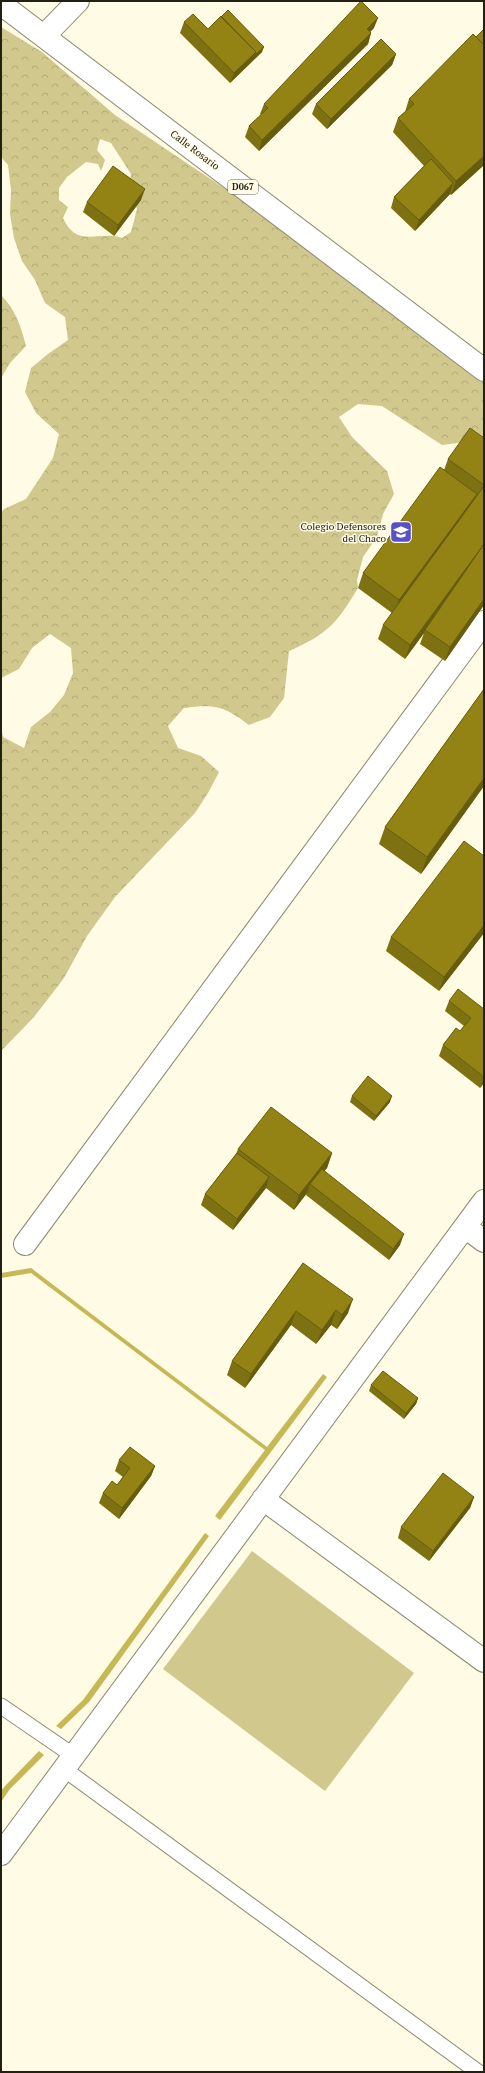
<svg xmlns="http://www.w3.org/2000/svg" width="485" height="2073" font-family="'PT Serif',serif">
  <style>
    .forest { fill: url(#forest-crowns); fill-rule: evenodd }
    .garden { fill: #d1c88d }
    .water { fill: #c7b856 }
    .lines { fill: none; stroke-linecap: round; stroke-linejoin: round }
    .service-casing { stroke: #8c886e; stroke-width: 17 }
    .minor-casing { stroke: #8c886e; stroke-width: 24 }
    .primary-casing { stroke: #8c886e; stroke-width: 24 }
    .service { stroke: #fff; stroke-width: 15 }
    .minor { stroke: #fff; stroke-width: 22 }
    .primary { stroke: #fff; stroke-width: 22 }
    .wall { fill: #7e7111 }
    .shaded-wall { fill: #665c0e }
    .building { fill: #928314; stroke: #665c0e }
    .labels { text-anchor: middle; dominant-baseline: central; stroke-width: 3; stroke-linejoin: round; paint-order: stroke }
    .shield { fill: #fffbe4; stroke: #646253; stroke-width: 1 }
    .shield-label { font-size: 9px; font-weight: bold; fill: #212015 }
    .street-label { font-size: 10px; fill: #212015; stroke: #fffbe4 }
    .poi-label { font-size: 10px; fill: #212015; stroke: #fffbe4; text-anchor: end }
  </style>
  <defs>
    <pattern id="forest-crowns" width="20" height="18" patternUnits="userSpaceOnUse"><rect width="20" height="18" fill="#d1c88d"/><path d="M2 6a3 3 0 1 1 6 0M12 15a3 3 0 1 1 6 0" fill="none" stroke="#b3ac79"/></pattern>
  </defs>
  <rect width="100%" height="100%" fill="#fffbe4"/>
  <path class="forest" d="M 1,27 L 42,52 L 115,115 L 236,196 L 281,219 L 465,352 L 484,382 L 484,446 L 465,442 L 442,445 L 382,406 L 358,404 L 339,417 L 352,437 L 387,471 L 394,494 L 383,514 L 377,537 L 363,557 L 357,580 L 358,588 C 337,623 328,634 289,651 L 284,698 L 270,717 L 249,725 C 224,706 215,704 184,708 L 168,726 L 178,748 L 201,756 L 219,772 L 208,793 L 195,813 L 115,897 L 87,936 L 64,978 L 34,1017 L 1,1051 L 1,726 L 3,737 L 24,748 L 31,727 L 50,712 L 64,695 L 73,673 L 71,648 L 50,634 L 32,648 L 19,669 L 1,678 L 1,513 L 4,509 L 26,499 L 53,458 L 59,434 L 36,413 L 25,392 L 31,368 L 48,354 L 68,340 L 65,317 L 45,303 L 35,280 L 22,261 L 14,238 L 10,214 L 11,190 L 8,165 L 1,157 ZM 100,139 L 111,143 L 131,174 L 129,186 L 137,209 L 131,232 L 122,238 C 98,230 77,249 63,218 L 68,207 L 59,200 L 59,188 L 67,177 L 86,162 L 98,164 L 101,171 L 105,160 L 97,150 Z
    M 1,295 C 15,309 21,326 26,346 L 10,363 L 1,378 Z"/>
  <path class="garden" d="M 252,1551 L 414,1673 L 325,1791 L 163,1669 Z"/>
  <path class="water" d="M 31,1268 L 267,1447 L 323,1374 L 327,1377 L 220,1520 L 215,1516 L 265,1450 L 31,1273 L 1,1278 L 1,1273 Z
    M 205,1533 L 209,1536 L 89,1702 L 61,1729 L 56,1726 L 83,1700 Z
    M 39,1751 L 44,1755 L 10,1789 L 1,1802 L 1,1791 L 6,1785 Z"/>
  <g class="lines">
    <g class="service-casing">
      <path id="service" d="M 1,1706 L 74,1756
        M 64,1769 L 478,2072"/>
    </g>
    <g class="minor-casing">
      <path id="minor" d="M 44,36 L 78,1
        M 465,1227 L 484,1241
        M 25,1244 L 484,622
        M 263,1499 L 484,1661
        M 1,1854 L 484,1201"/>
    </g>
    <g class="primary-casing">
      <path id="primary" d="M 1,4 L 484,370"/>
    </g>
    <use href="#service" class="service"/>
    <use href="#minor" class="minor"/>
    <use href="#primary" class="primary"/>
  </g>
  <path class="wall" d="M 184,22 L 208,29 L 262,52 L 230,83 L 180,33 Z
    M 374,28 L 370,32 L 371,33 L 368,44 L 259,151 L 245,137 L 249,126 L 261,115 L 260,114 L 264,104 Z
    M 484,29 L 484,165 L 451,195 L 450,194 L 415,231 L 391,208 L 394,197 L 424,166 L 393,132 L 398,118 L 405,112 L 409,99 L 476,37 Z
    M 396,54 L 392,65 L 327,129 L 312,114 L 316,104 Z
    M 141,200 L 114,236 L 83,212 L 87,202 Z
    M 484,438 L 484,605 L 445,661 L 420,644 L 424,633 L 405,659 L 378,639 L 383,625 L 392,613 L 358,588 L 363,573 L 444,470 L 448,459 Z
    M 484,689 L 484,786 L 421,874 L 379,844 L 385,827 Z
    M 484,933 L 439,991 L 386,951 L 391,937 Z
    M 449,1001 L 484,1009 L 484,1083 L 480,1088 L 439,1056 L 443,1045 L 460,1031 L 464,1026 L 445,1011 Z
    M 352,1096 L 390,1102 L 374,1121 L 350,1102 Z
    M 238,1149 L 332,1153 L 327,1168 L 324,1171 L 400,1245 L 389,1260 L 306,1195 L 307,1193 L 294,1210 L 266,1188 L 233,1230 L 201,1205 L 205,1194 L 236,1154 Z
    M 303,1263 L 348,1313 L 337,1329 L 331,1325 L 316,1344 L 291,1325 L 245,1388 L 227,1375 L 232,1361 Z
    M 371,1385 L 418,1398 L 416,1404 L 404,1419 L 369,1391 Z
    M 119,1460 L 155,1466 L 151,1476 L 119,1519 L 99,1503 L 103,1493 L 117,1485 L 123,1477 L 115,1471 Z
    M 474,1497 L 470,1508 L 429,1561 L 398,1538 L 401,1527 Z"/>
  <path class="shaded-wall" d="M 378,18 L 374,28 L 363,39 L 367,29 Z
    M 371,33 L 368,44 L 259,151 L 262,140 Z
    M 264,47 L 262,52 L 230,83 L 234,73 L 256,52 Z
    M 396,54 L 392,65 L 327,129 L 331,119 Z
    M 484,156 L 484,165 L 451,195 L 456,181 Z
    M 453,183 L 450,194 L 415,231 L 419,220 Z
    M 145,189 L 141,200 L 114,236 L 118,225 Z
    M 477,494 L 472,508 L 394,614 L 399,600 Z
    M 484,544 L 425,630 L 424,633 L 405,659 L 410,645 Z
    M 484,599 L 484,605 L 445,661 L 450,647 Z
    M 484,778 L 484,786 L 421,874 L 427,857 Z
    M 484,925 L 484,933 L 439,991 L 444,977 Z
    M 484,1078 L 484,1083 L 480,1088 Z
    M 392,1096 L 390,1102 L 374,1121 L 376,1116 Z
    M 332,1153 L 327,1168 L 312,1186 L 310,1184 L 307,1193 L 294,1210 L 299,1195 Z
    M 269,1177 L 266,1188 L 233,1230 L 237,1219 Z
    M 404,1234 L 400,1245 L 389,1260 L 393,1249 Z
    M 353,1299 L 348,1313 L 337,1329 L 342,1315 Z
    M 336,1310 L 331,1325 L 316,1344 L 322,1330 Z
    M 296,1311 L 291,1325 L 245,1388 L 251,1374 Z
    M 418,1398 L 416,1404 L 404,1419 L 406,1413 Z
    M 155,1466 L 151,1476 L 119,1519 L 122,1508 Z
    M 474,1497 L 470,1508 L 429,1561 L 433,1551 Z"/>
  <path class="building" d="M 361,1 L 378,18 L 367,29 L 371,33 L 262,140 L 249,126 L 268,108 L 264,104 Z
    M 228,10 L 264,47 L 254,56 L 256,52 L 221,17 Z
    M 193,14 L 208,29 L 221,16 L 256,52 L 234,73 L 184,22 Z
    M 484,29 L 484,45 L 476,37 Z
    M 473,34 L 484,45 L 484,156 L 456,181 L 398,118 L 414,104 L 409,99 Z
    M 381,39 L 396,54 L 331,119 L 316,104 Z
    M 431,159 L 453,183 L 419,220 L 394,197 Z
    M 113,166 L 145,189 L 118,225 L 87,202 Z
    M 470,428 L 484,438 L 484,485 L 448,459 Z
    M 440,467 L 477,494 L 399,600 L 363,573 Z
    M 484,486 L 484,544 L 410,645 L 383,625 Z
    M 484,544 L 484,599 L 450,647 L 425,630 Z
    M 484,689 L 484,778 L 427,857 L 385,827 Z
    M 464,841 L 484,856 L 484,925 L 444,977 L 391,937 Z
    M 458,989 L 484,1009 L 484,1077 L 443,1045 L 456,1028 L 460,1031 L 471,1018 L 449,1001 Z
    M 368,1076 L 392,1096 L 376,1116 L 352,1096 Z
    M 271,1107 L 332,1153 L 299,1195 L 238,1149 Z
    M 237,1153 L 269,1177 L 237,1219 L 205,1194 Z
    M 322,1169 L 404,1234 L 393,1249 L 310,1184 Z
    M 303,1263 L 353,1299 L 342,1315 L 336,1310 L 322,1330 L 296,1311 L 251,1374 L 232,1361 Z
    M 383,1371 L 418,1398 L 406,1413 L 371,1385 Z
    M 130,1447 L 155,1466 L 122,1508 L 103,1493 L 112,1481 L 117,1485 L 130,1468 L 119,1460 Z
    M 443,1473 L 474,1497 L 433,1551 L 401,1527 Z"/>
  <defs>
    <g id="school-square" transform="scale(1.15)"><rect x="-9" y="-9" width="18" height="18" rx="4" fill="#5850c8" stroke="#fffbe4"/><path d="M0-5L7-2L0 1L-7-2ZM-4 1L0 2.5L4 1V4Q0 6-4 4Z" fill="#fff"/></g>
  </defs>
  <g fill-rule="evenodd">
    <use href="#school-square" x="401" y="532"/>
  </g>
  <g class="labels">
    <rect class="shield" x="228" y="180" width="30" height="14" rx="3"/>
    <g class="shield-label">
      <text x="243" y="187">D067</text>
    </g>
    <g class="street-label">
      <text transform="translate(195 150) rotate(37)">Calle Rosario</text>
    </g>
    <g class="poi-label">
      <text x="386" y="526">Colegio Defensores<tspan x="386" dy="12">del Chaco</tspan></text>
    </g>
  </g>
  <rect width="485" height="2073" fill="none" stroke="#212015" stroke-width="4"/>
</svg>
